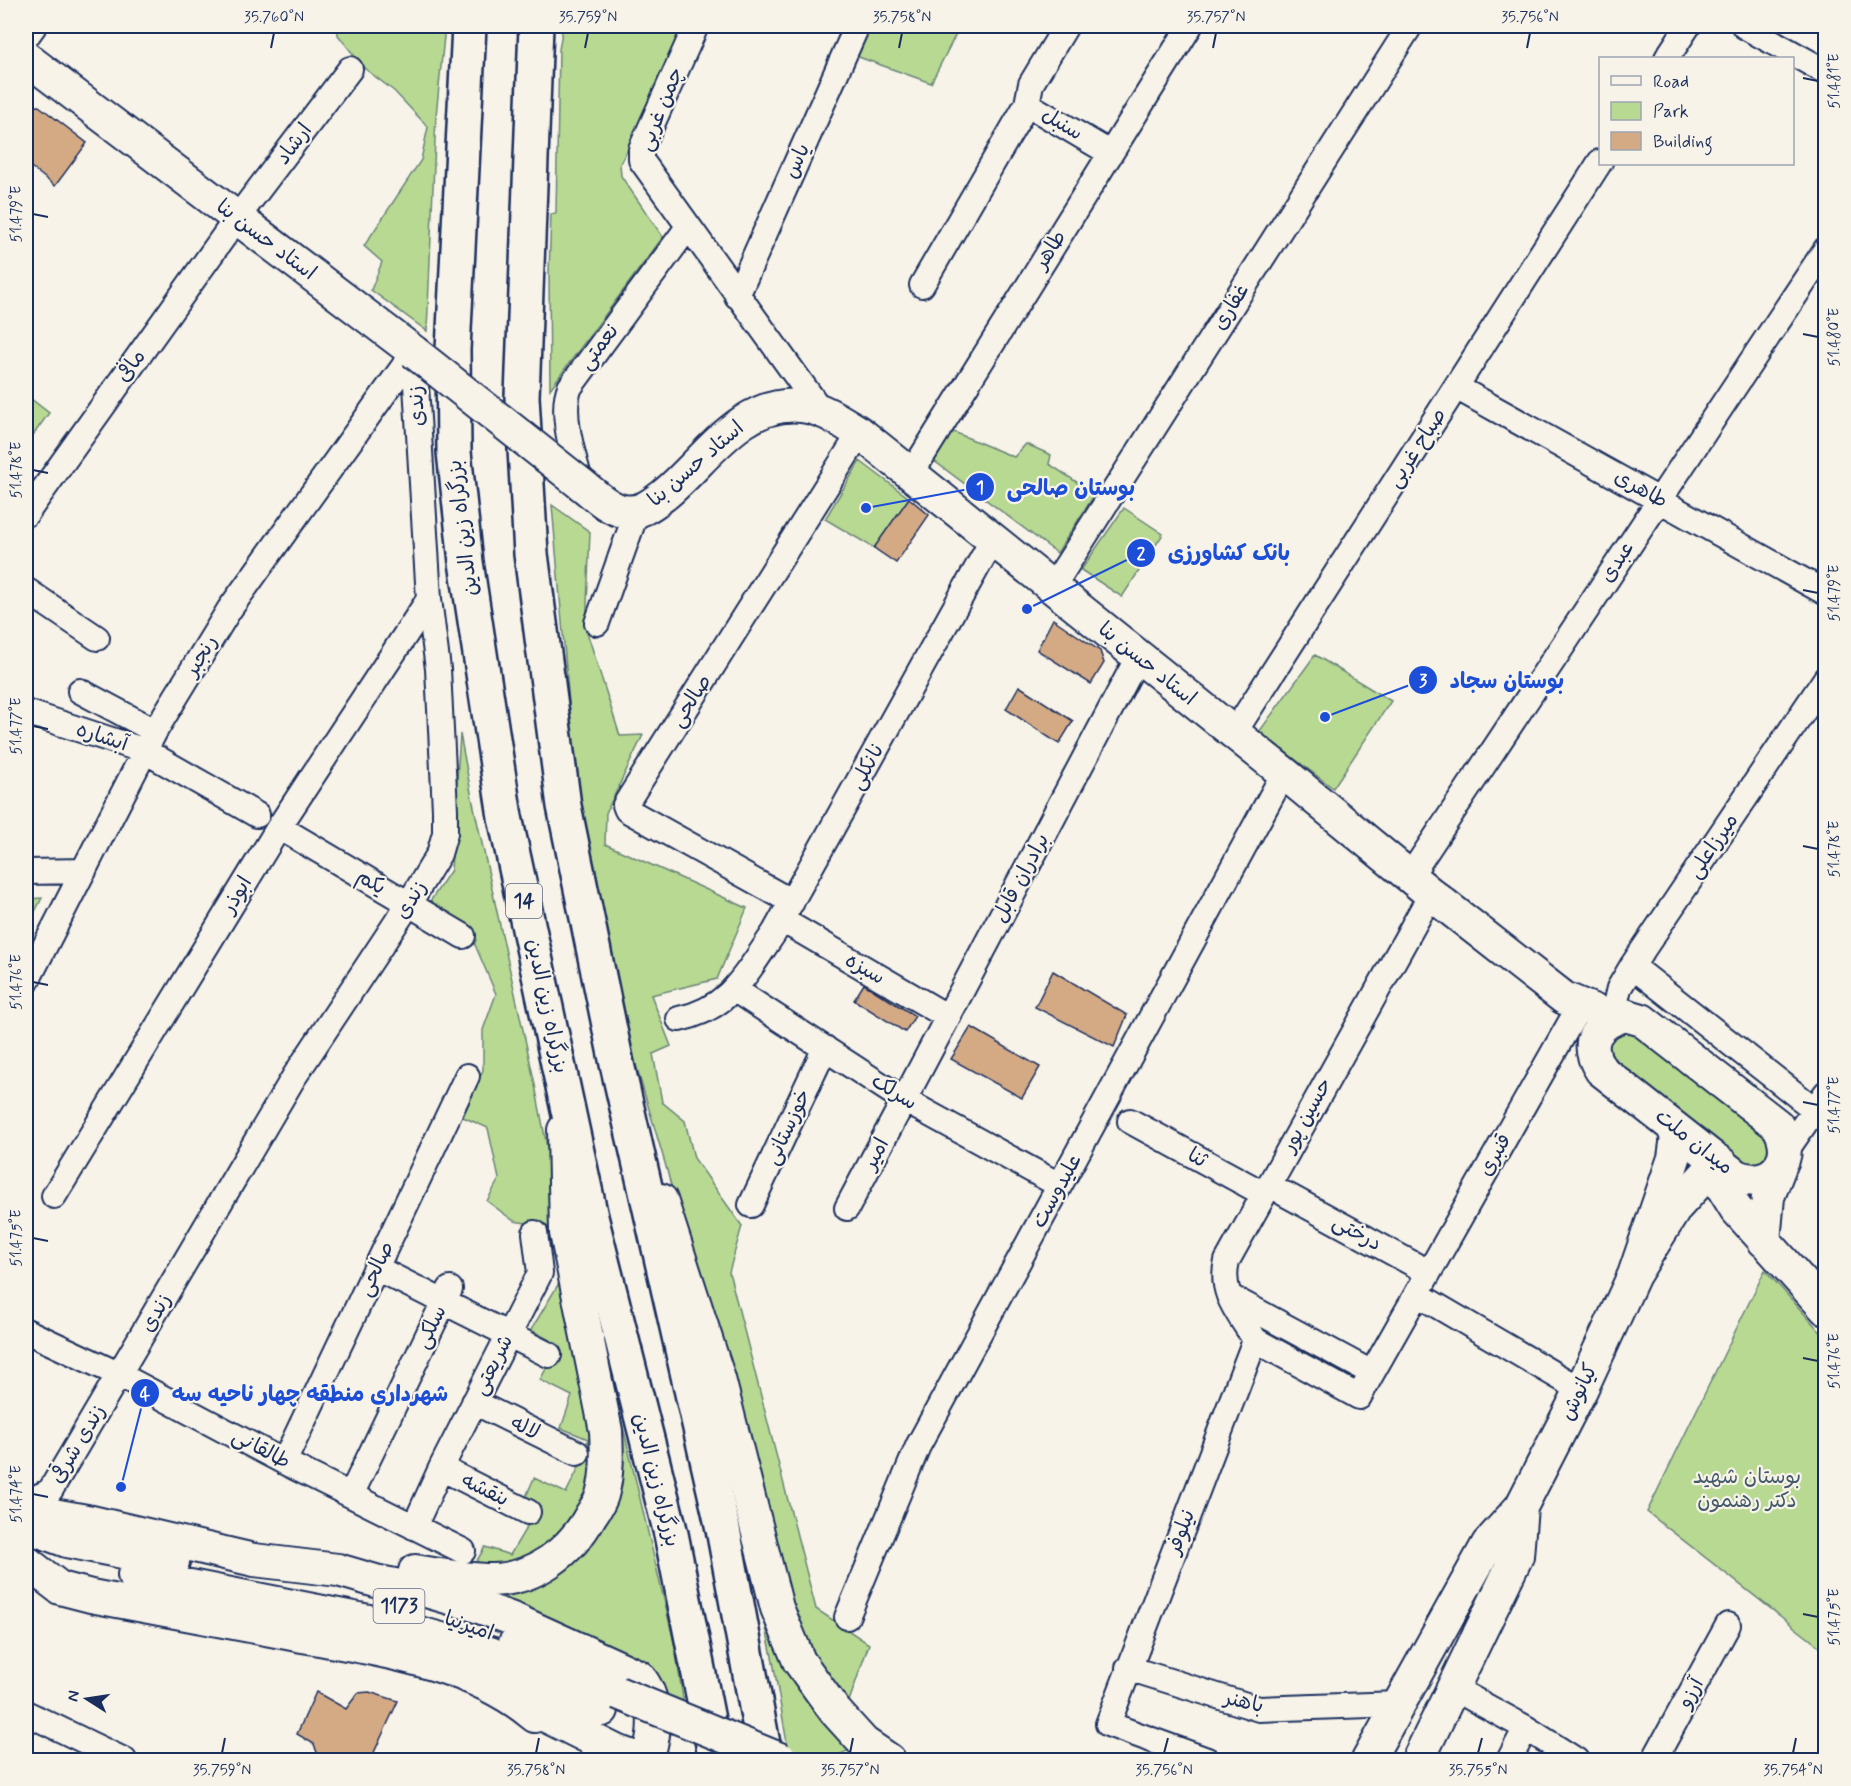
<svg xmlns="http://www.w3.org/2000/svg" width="1851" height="1786" font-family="Mynerve,'Playpen Sans Arabic',sans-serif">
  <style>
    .green { fill: #b8d992; stroke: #6a8478; stroke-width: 1.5 }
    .building { fill: #d4aa85; stroke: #1b2f5e; stroke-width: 1.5 }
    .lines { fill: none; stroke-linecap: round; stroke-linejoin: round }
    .minor-casing { stroke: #1b2f5e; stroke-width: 28 }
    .major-casing { stroke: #1b2f5e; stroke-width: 36 }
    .highway-casing { stroke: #1b2f5e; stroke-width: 38 }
    .minor { stroke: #f7f3e8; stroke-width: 24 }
    .major { stroke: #f7f3e8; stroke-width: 32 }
    .highway { stroke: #f7f3e8; stroke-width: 33 }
    .major-bridge-casing { stroke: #1b2f5e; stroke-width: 36; stroke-linecap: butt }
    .major-bridge { stroke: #f7f3e8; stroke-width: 32 }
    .ticks { fill: none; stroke: #1b2f5e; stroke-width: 2 }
    .labels { text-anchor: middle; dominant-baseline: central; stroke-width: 4.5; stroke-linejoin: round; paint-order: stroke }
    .shield { fill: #f7f3e8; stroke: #5d6a87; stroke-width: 1.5 }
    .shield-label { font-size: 20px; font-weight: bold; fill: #1b2f5e }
    .street-label { font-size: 21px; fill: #1b2f5e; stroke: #f7f3e8 }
    .park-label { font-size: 21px; fill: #425a6b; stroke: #f7f3e8 }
    .leader { fill: none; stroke: #1d4ed8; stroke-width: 2 }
    .callout-dot { fill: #1d4ed8; stroke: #f7f3e8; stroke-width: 2 }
    .mark-label { font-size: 18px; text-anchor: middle; font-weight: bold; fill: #fff }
    .callout-label { font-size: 22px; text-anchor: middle; font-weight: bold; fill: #1d4ed8; stroke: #f7f3e8; stroke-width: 4.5; stroke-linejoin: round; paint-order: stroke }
    .neatline { fill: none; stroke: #1b2f5e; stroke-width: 2 }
    .ticks-label { font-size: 15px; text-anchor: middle; fill: #1b2f5e }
  </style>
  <rect width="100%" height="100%" fill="#f7f3e8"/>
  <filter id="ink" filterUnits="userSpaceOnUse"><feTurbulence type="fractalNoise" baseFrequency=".0167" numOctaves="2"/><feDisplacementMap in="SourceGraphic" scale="12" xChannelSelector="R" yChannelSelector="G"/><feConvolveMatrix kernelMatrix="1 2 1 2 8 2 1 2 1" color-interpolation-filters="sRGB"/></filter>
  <g filter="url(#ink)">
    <path class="green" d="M 337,26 L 445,26 L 436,116 L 427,331 L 371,290 L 382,262 L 364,246 L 421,160 L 428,127 L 394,91 L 364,68 L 338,35 Z
      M 563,26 L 691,26 L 674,63 L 620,164 L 621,176 L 663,237 L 550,389 L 549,273 L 551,214 L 556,213 L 559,50 Z
      M 867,26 L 960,26 L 931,83 L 853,55 Z
      M 26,395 L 49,413 L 26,445 Z
      M 949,430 L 1014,457 L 1026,444 L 1051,455 L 1049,464 L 1095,494 L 1057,553 L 929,457 Z
      M 860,461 L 909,498 L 874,548 L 825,519 Z
      M 552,505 L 590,532 L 586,629 L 620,736 L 643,735 L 606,813 L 605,844 L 747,908 L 717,979 L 651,995 L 671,1046 L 653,1054 L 662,1102 L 685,1121 L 694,1158 L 742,1226 L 729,1272 L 816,1609 L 869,1644 L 846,1710 L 815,1672 L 785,1606 L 665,1163 L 611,981 L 575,773 Z
      M 1124,508 L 1163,534 L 1122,597 L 1081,570 Z
      M 1315,655 L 1391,701 L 1333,788 L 1259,732 Z
      M 460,734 L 472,798 L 534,1080 L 553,1178 L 556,1228 L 514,1221 L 487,1201 L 499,1179 L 488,1128 L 463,1117 L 483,1070 L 483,1030 L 496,994 L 470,933 L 425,909 L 451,870 Z
      M 42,898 L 26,929 L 26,899 Z
      M 1627,1027 L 1766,1133 C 1775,1154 1768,1164 1746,1165 L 1610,1058 L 1608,1041 Z
      M 1765,1270 L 1825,1337 L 1825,1651 L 1647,1512 Z
      M 562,1278 L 596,1436 L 586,1510 L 542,1554 L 499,1569 L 473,1567 L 485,1547 L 510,1555 L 533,1516 L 525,1499 L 534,1478 L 566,1493 L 581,1463 L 588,1439 L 561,1428 L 572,1396 L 540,1380 L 559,1345 L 531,1330 Z
      M 605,1351 L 674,1642 L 685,1711 L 473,1586 L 590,1536 Z
      M 747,1537 L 856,1747 C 831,1759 817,1766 789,1755 L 773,1661 Z"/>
    <path class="building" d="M 39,106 L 87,143 L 55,186 L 26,163 L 26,107 Z
      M 909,498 L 929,515 L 896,563 L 874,548 Z
      M 1053,619 L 1100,651 L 1104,663 L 1091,684 L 1037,650 Z
      M 1019,686 L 1073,721 L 1059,744 L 1006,709 Z
      M 1053,971 L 1127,1015 L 1114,1047 L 1035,1007 Z
      M 864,984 L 915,1016 L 905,1032 L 854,1000 Z
      M 971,1027 L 1040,1067 L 1022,1098 L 951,1059 Z
      M 316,1692 L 346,1709 L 358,1693 L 369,1692 L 398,1701 L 370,1761 L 320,1761 L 314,1744 L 297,1734 Z"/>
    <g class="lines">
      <g class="minor-casing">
        <path id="minor" d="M 696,26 L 641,149 L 641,160 L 822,412
          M 1744,26 L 1826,72
          M 26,37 L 34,26
          M 1667,58 L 1688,26
          M 1027,104 L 1110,153
          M 922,285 L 1027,104 L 1031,84 L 1066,26
          M 737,296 L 857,26
          M 1456,387 L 1826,593
          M 911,474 L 1190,26
          M 581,484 C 574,458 559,412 570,387 L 688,227
          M 26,514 L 237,218 L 350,69
          M 1052,588 L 1410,26
          M 26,590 L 97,638
          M 597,623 L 637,511
          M 80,691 L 155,731
          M 26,712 L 145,751 L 257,815
          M 1234,733 L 1600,162
          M 279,827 L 463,936
          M 26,872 L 84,871
          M 1410,876 L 1826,249
          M 792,902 L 627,810 L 625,805 L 860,433
          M 782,920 L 948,1017
          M 1632,966 L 1814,1109
          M 26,983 L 155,731 L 229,610 L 414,352
          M 735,990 L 904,1100 L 1059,1185
          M 1612,1018 L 1619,988 L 1632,966 L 1826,678
          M 679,1019 C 731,1008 746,973 774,933 L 993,539
          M 1130,1121 L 1264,1194
          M 1786,1151 L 1826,1093
          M 1285,1194 L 1428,1272
          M 54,1196 L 279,827 L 429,599
          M 751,1205 L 825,1048
          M 847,1208 L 1138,657
          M 376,1268 L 549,1355
          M 1417,1294 L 1581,1390
          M 1229,1296 L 1372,1373 L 1359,1397 L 1255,1340
          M 26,1331 L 120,1375 L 284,1462 L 463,1551
          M 1255,1340 C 1239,1313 1219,1294 1227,1261 L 1431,894
          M 1372,1373 L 1574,1016
          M 474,1402 L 577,1453
          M 284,1462 L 467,1076
          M 441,1468 L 528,1512
          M 351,1495 L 450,1289
          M 26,1499 L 33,1499 L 50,1491 L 294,1077 L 408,905 L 439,854 L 445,833 L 445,810 L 438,669 L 429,599 L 414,352
          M 414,1527 L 441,1468 L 540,1273 L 535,1233
          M 847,1617 L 918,1446 L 1284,773
          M 1128,1668 L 1259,1709 L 1399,1704
          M 1453,1688 L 1526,1728 L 1576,1760
          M 26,1713 L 124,1760
          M 1207,1760 L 1108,1724 L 1255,1340
          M 1509,1760 L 1526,1728
          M 1654,1760 L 1728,1625"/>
      </g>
      <g class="major-casing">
        <path id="major" d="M 26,58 L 414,352
          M 581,484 C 593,493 607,508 623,511 C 640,514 651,505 664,495 C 705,462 741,399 802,406 C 823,408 842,422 860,433 L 1284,773 L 1431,894 L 1564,998 L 1612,1018
          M 1625,1015 L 1642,1020 L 1777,1125 C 1799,1157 1772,1191 1736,1176 L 1601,1070 C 1583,1043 1596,1023 1625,1015 Z
          M 1672,1126 L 1677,1136 L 1674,1158 L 1634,1275 L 1676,1207 L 1718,1161
          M 1722,1164 L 1723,1188 L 1736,1209 L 1826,1309
          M 661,1200 L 719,1379 L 777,1608 L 799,1661 L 835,1711 L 864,1743 L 889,1760
          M 1764,1241 L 1768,1197 L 1782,1161
          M 26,1510 L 92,1522 L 254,1560 L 338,1570 L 379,1582 L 426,1591 L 474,1605 L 515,1620 L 638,1676 C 656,1696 657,1728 649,1752 L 635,1758 L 616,1751 L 518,1702
          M 26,1526 L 67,1541 L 173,1562
          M 26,1562 L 60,1588 L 91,1596 C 156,1608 222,1621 287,1633 C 370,1649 469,1660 535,1716
          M 415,1571 C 440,1575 466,1580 492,1580 C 535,1579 571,1552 591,1515 C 595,1509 600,1502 602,1495 C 608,1474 607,1452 606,1431 L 566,1233 L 564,1130
          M 134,1575 L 394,1626 L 452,1642 L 490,1653 L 602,1710
          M 515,1643 L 618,1693
          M 1368,1760 L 1488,1544 L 1521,1507 L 1581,1390 L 1634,1275
          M 1418,1760 L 1517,1556 L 1521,1507"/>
      </g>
      <g class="highway-casing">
        <path id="highway" d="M 469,26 L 453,350 L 454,452 L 466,562 L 505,817 L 591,1217 L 671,1534 L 716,1760
          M 536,26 L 522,397 L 531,554 L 564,806 L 617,1064 L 723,1529 L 766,1760"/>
      </g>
      <use href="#minor" class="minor"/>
      <use href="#major" class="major"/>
      <use href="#highway" class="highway"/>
      <g class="major-bridge-casing">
        <path id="major-bridge" d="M 414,352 L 581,484
          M 618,1693 L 782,1760"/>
      </g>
      <use href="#major-bridge" class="major-bridge"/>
    </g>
  </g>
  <path class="ticks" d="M 271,48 L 274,33M 585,48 L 588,33M 899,48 L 902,33M 1213,48 L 1216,33M 1527,48 L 1530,33M 1803,78 L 1818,81M 33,214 L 48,217M 1803,334 L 1818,337M 33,470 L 48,473M 1803,590 L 1818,593M 33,726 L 48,729M 1803,846 L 1818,849M 33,982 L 48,985M 1803,1102 L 1818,1105M 33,1238 L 48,1241M 1803,1358 L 1818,1361M 33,1494 L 48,1497M 1803,1614 L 1818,1617M 222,1753 L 225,1738M 536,1753 L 539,1738M 850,1753 L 853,1738M 1164,1753 L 1168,1738M 1478,1753 L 1482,1738M 1793,1753 L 1796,1738"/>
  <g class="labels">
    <g class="shield">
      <rect x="506" y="884" width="36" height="34" rx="4.5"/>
      <rect x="373.5" y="1589" width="51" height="34" rx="4.5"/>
    </g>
    <g class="shield-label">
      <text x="524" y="901">14</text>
      <text x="399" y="1606">1173</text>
    </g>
    <g class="street-label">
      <text transform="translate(661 109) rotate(-68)">چمن غربی</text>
      <text transform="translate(1062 124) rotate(31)">سنبل</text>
      <text transform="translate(294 144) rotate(-53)">ارشاد</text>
      <text transform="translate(797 161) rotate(-66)">یاس</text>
      <text transform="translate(266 240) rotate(37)">استاد حسن بنا</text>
      <text transform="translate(1050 250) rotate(-58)">طاهر</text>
      <text transform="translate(1231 307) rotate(-58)">غفاری</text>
      <text transform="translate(599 347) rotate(-53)">نعمتی</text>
      <text transform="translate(131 366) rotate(-54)">مافی</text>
      <text transform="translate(417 406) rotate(-93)">زندی</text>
      <text transform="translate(1417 448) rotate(-57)">صباح غربی</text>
      <text transform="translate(696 464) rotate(-41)">استاد حسن بنا</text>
      <text transform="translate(1641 489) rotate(29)">طاهری</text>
      <text transform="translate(463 528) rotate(-97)">بزرگراه زین الدین</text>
      <text transform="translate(1617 562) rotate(-57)">عبدی</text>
      <text transform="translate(201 656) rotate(-59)">رنجبر</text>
      <text transform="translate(1147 664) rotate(39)">استاد حسن بنا</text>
      <text transform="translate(691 701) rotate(-58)">صالحی</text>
      <text transform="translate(102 737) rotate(18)">آبشاره</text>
      <text transform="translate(867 767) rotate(-61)">نانکلی</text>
      <text transform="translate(1713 846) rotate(-56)">میرزاعلی</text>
      <text transform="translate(1021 878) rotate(-62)">برادران قابل</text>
      <text transform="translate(371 882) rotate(31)">یکم</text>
      <text transform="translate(237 895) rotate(-59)">ابوذر</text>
      <text transform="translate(411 900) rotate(-58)">زندی</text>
      <text transform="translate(865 969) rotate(30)">سبزه</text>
      <text transform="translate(547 1006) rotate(78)">بزرگراه زین الدین</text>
      <text transform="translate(894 1092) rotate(32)">سرلک</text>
      <text transform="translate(1307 1115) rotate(-61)">حسین پور</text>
      <text transform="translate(788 1127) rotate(-65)">خوزستانی</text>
      <text transform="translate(1694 1142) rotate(38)">میدان ملت</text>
      <text transform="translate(876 1154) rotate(-62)">امیر</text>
      <text transform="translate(1495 1155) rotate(-60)">قنبری</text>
      <text transform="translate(1197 1158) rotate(29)">ثنا</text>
      <text transform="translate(1057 1191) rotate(-61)">علیدوست</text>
      <text transform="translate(1357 1233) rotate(29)">درختی</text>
      <text transform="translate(376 1269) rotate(-65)">صالحی</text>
      <text transform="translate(156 1313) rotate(-60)">زندی</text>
      <text transform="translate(431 1327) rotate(-64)">سلکی</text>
      <text transform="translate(493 1365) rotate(-63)">شریعتی</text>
      <text transform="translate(1579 1392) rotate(-64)">کیانوش</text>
      <text transform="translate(525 1428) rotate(26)">لاله</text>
      <text transform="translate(78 1444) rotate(-59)">زندی شرقی</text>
      <text transform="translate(261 1449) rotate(28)">طالقانی</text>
      <text transform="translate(656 1480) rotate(76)">بزرگراه زین الدین</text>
      <text transform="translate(485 1490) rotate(26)">بنقشه</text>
      <text transform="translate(1181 1532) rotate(-69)">نیلوفر</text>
      <text transform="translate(469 1626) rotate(19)">امیرنیا</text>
      <text transform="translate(1691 1693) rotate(-61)">آرزو</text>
      <text transform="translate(1244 1702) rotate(13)">باهنر</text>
    </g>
    <g class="park-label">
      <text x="1747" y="1477">بوستان شهید<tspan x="1747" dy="24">دکتر رهنمون</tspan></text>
    </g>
  </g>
  <path class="leader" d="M866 508L980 487M1027 609L1141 553M1325 717L1423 680M121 1487L145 1393"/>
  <g class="callout-dot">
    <circle cx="866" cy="508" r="6"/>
    <circle cx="1027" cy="609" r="6"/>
    <circle cx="1325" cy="717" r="6"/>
    <circle cx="121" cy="1487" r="6"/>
    <circle cx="980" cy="487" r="15"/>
    <circle cx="1141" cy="553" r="15"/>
    <circle cx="1423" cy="680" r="15"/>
    <circle cx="145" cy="1393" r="15"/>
  </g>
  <g class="mark-label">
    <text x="980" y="493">1</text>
    <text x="1141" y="559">2</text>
    <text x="1423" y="686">3</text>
    <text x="145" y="1400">4</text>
  </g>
  <g class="callout-label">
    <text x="1071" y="495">بوستان صالحی</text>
    <text x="1229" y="560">بانک کشاورزی</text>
    <text x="1507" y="688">بوستان سجاد</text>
    <text x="310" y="1401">شهرداری منطقه چهار ناحیه سه</text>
  </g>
  <rect width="1851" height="1786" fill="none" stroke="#f7f3e8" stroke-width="66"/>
  <rect x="1599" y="57" width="195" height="108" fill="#f7f3e8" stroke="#9fa5b1" stroke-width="1.5"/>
  <rect x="1611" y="76" width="30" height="9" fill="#f7f3e8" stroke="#9fa5b1" stroke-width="1.5"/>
  <text x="1653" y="87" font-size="18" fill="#1b2f5e">Road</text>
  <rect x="1611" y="102" width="30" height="18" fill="#b8d992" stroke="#9fa5b1" stroke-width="1.5"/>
  <text x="1653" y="117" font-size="18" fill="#1b2f5e">Park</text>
  <rect x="1611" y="132" width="30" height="18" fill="#d4aa85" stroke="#9fa5b1" stroke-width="1.5"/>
  <text x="1653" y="147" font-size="18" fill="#1b2f5e">Building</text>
  <g transform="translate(87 1699) rotate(282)" stroke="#f7f3e8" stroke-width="4.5" paint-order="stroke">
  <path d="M0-4.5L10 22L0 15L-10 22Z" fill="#1b2f5e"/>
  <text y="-9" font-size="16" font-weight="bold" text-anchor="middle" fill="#1b2f5e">N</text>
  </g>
  <rect x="33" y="33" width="1785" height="1720" class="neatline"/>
  <g class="ticks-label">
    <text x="274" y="22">35.760°N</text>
    <text x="588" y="22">35.759°N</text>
    <text x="902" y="22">35.758°N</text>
    <text x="1216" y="22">35.757°N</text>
    <text x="1530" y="22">35.756°N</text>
    <text transform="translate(1834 81) rotate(-90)" y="5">51.481°E</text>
    <text transform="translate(16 214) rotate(-90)" y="5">51.479°E</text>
    <text transform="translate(1834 337) rotate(-90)" y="5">51.480°E</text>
    <text transform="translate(16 470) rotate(-90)" y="5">51.478°E</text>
    <text transform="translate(1834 593) rotate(-90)" y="5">51.479°E</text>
    <text transform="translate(16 726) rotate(-90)" y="5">51.477°E</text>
    <text transform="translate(1834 849) rotate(-90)" y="5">51.478°E</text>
    <text transform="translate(16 982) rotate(-90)" y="5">51.476°E</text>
    <text transform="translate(1834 1105) rotate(-90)" y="5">51.477°E</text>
    <text transform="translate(16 1238) rotate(-90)" y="5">51.475°E</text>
    <text transform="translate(1834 1361) rotate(-90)" y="5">51.476°E</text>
    <text transform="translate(16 1494) rotate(-90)" y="5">51.474°E</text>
    <text transform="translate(1834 1617) rotate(-90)" y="5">51.475°E</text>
    <text x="222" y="1775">35.759°N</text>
    <text x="536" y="1775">35.758°N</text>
    <text x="850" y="1775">35.757°N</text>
    <text x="1164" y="1775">35.756°N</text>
    <text x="1478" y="1775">35.755°N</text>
    <text x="1793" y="1775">35.754°N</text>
  </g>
</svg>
